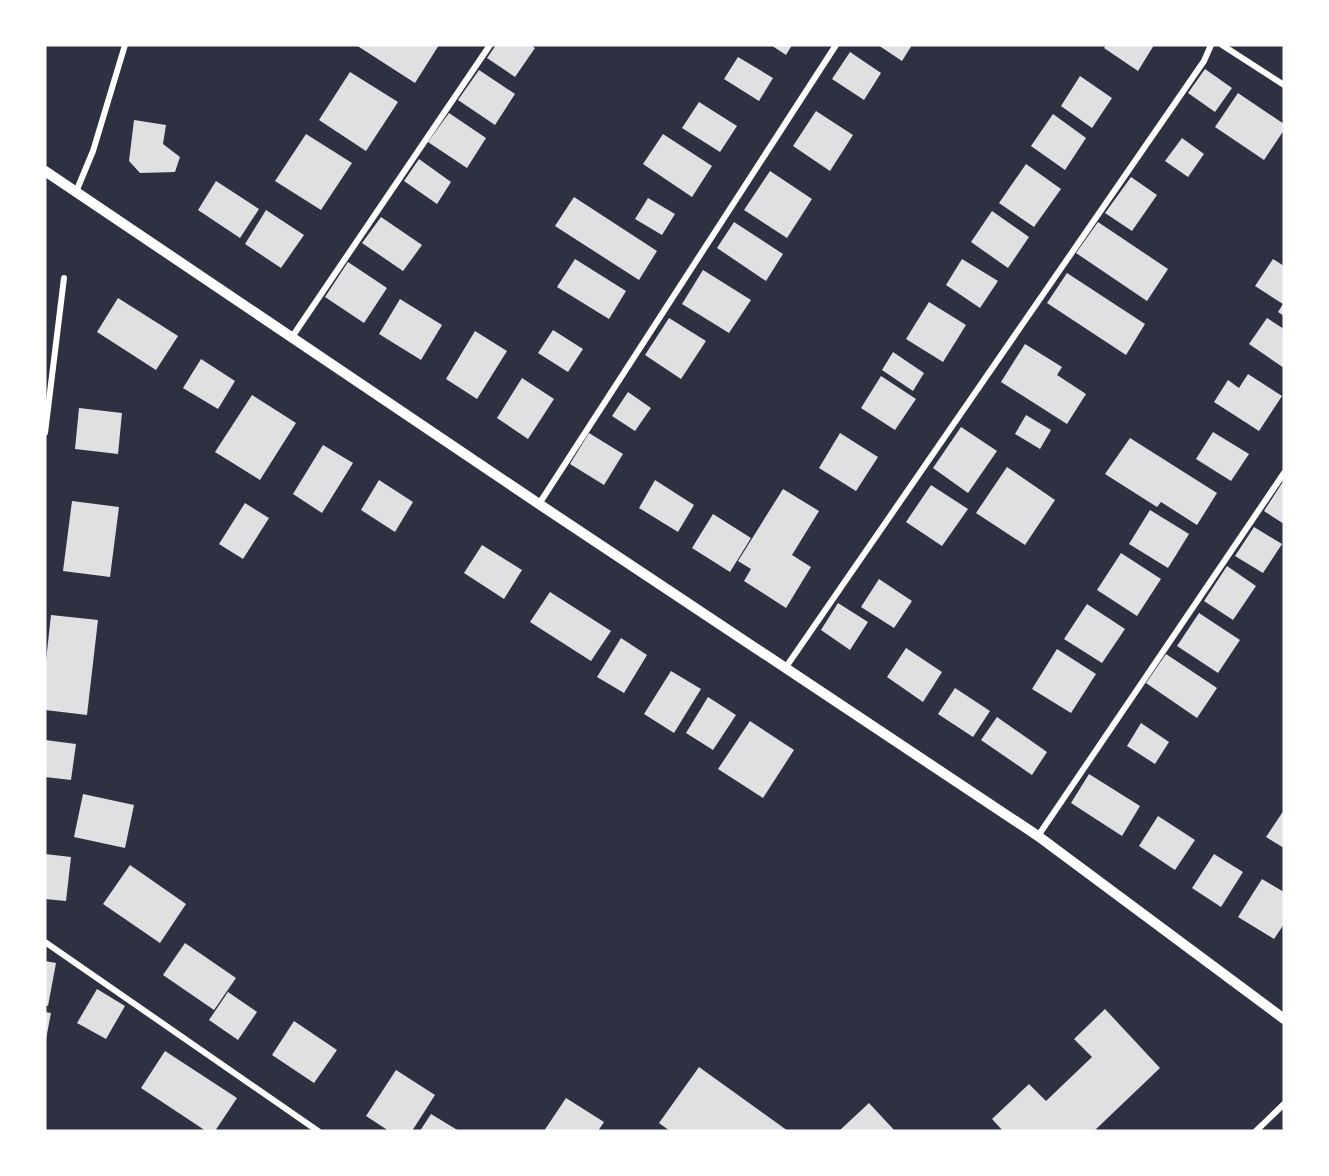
<svg xmlns="http://www.w3.org/2000/svg" width="1329" height="1176" font-family="Mulish,sans-serif">
  <style>
    .building { fill: #e0e0e3 }
    .lines { fill: none; stroke-linecap: round; stroke-linejoin: round }
    .minor { stroke: #fff; stroke-width: 6 }
    .tertiary { stroke: #fff; stroke-width: 10 }
  </style>
  <rect width="100%" height="100%" fill="#2d3142"/>
  <path class="building" d="M 356,45 L 439,45 L 415,83 Z
    M 496,45 L 531,45 L 535,48 L 515,77 L 487,58 Z
    M 771,45 L 792,45 L 786,55 Z
    M 878,45 L 912,45 L 902,61 Z
    M 1106,45 L 1154,45 L 1138,71 L 1104,48 Z
    M 850,52 L 881,73 L 864,100 L 832,79 Z
    M 738,57 L 773,78 L 759,101 L 724,79 Z
    M 1205,69 L 1232,88 L 1215,112 L 1188,93 Z
    M 479,70 L 515,94 L 495,125 L 458,100 Z
    M 350,72 L 398,102 L 366,151 L 319,120 Z
    M 1080,76 L 1112,98 L 1092,128 L 1061,106 Z
    M 1238,93 L 1284,124 L 1284,130 L 1264,160 L 1215,127 Z
    M 699,102 L 737,126 L 720,152 L 682,128 Z
    M 816,111 L 853,135 L 830,171 L 793,146 Z
    M 449,113 L 486,138 L 467,168 L 428,142 Z
    M 1053,114 L 1086,138 L 1065,170 L 1031,146 Z
    M 134,120 L 166,125 L 163,144 L 180,157 L 175,172 L 140,173 L 129,161 Z
    M 306,134 L 352,163 L 321,210 L 275,181 Z
    M 663,134 L 712,166 L 692,197 L 643,164 Z
    M 1182,138 L 1204,154 L 1188,177 L 1165,161 Z
    M 419,159 L 451,182 L 437,204 L 404,181 Z
    M 1026,164 L 1061,189 L 1034,227 L 999,203 Z
    M 770,171 L 812,199 L 787,238 L 744,210 Z
    M 1131,177 L 1157,195 L 1132,231 L 1105,213 Z
    M 216,181 L 259,209 L 240,238 L 198,210 Z
    M 574,197 L 657,251 L 639,280 L 555,226 Z
    M 648,198 L 675,214 L 662,235 L 635,219 Z
    M 266,210 L 304,235 L 281,268 L 245,244 Z
    M 992,211 L 1029,237 L 1008,268 L 971,242 Z
    M 381,217 L 422,245 L 403,271 L 362,243 Z
    M 734,222 L 783,254 L 766,281 L 717,248 Z
    M 1098,222 L 1168,269 L 1147,301 L 1076,253 Z
    M 575,259 L 626,291 L 609,319 L 557,287 Z
    M 962,259 L 998,281 L 980,308 L 946,285 Z
    M 1273,259 L 1284,266 L 1284,316 L 1278,312 L 1283,304 L 1255,286 Z
    M 348,262 L 387,288 L 364,323 L 325,297 Z
    M 703,270 L 751,300 L 729,333 L 682,304 Z
    M 1067,273 L 1145,324 L 1126,355 L 1047,303 Z
    M 118,298 L 178,336 L 156,370 L 97,332 Z
    M 400,299 L 442,325 L 421,360 L 379,334 Z
    M 929,302 L 966,325 L 943,362 L 906,339 Z
    M 669,318 L 706,341 L 681,379 L 645,355 Z
    M 1267,318 L 1284,329 L 1284,368 L 1249,344 Z
    M 553,330 L 583,349 L 568,372 L 538,353 Z
    M 475,331 L 507,351 L 477,399 L 446,379 Z
    M 1025,344 L 1062,367 L 1057,375 L 1086,394 L 1067,424 L 1001,382 Z
    M 893,352 L 924,373 L 913,391 L 882,370 Z
    M 201,359 L 235,381 L 218,409 L 183,388 Z
    M 1248,374 L 1282,396 L 1259,431 L 1214,402 L 1228,380 L 1239,388 Z
    M 881,376 L 916,399 L 895,430 L 861,408 Z
    M 522,378 L 554,399 L 528,439 L 497,418 Z
    M 628,392 L 651,408 L 635,431 L 612,416 Z
    M 252,395 L 296,423 L 260,480 L 215,452 Z
    M 79,408 L 122,413 L 118,454 L 75,449 Z
    M 1026,415 L 1051,430 L 1040,449 L 1015,434 Z
    M 961,427 L 997,451 L 968,493 L 933,468 Z
    M 1213,432 L 1249,454 L 1231,481 L 1196,459 Z
    M 589,433 L 623,454 L 604,485 L 570,464 Z
    M 840,433 L 878,457 L 856,491 L 819,468 Z
    M 1130,438 L 1217,493 L 1197,525 L 1161,502 L 1157,507 L 1105,474 Z
    M 323,445 L 353,463 L 322,513 L 293,494 Z
    M 1007,467 L 1055,500 L 1025,545 L 976,513 Z
    M 379,480 L 413,502 L 395,532 L 361,510 Z
    M 655,480 L 694,505 L 678,532 L 639,508 Z
    M 1284,480 L 1284,524 L 1264,511 Z
    M 931,485 L 968,509 L 942,546 L 906,522 Z
    M 783,489 L 819,511 L 792,555 L 811,567 L 786,608 L 744,581 L 751,569 L 738,561 Z
    M 72,501 L 119,507 L 110,577 L 63,571 Z
    M 245,503 L 269,518 L 243,559 L 219,544 Z
    M 1150,510 L 1189,534 L 1168,568 L 1129,544 Z
    M 713,514 L 751,538 L 730,572 L 692,548 Z
    M 1254,527 L 1282,544 L 1263,573 L 1235,556 Z
    M 482,545 L 522,570 L 504,599 L 464,573 Z
    M 1121,553 L 1161,579 L 1137,616 L 1097,590 Z
    M 1227,566 L 1256,586 L 1233,620 L 1204,601 Z
    M 879,579 L 912,601 L 894,628 L 861,607 Z
    M 550,592 L 611,631 L 591,661 L 530,622 Z
    M 838,603 L 868,622 L 850,650 L 821,630 Z
    M 1087,604 L 1125,629 L 1102,663 L 1064,639 Z
    M 1199,613 L 1240,640 L 1218,673 L 1177,646 Z
    M 51,615 L 98,620 L 87,715 L 45,710 L 45,670 Z
    M 621,638 L 647,655 L 624,693 L 597,677 Z
    M 906,648 L 942,672 L 923,702 L 887,677 Z
    M 1057,649 L 1096,674 L 1071,713 L 1032,689 Z
    M 1166,654 L 1217,688 L 1197,718 L 1146,683 Z
    M 671,671 L 701,689 L 674,733 L 644,714 Z
    M 955,688 L 990,711 L 973,737 L 938,714 Z
    M 708,697 L 736,715 L 713,750 L 686,733 Z
    M 997,717 L 1047,752 L 1032,775 L 981,740 Z
    M 750,721 L 794,750 L 763,798 L 718,769 Z
    M 1141,723 L 1169,742 L 1155,764 L 1127,746 Z
    M 45,740 L 76,744 L 71,780 L 45,777 Z
    M 1089,774 L 1140,806 L 1122,836 L 1071,803 Z
    M 83,794 L 134,805 L 125,848 L 74,837 Z
    M 1284,810 L 1284,848 L 1266,837 Z
    M 1158,816 L 1195,840 L 1175,870 L 1139,846 Z
    M 45,854 L 71,857 L 66,901 L 45,899 Z
    M 1214,854 L 1243,872 L 1221,907 L 1192,888 Z
    M 130,865 L 186,904 L 160,943 L 103,904 Z
    M 1262,879 L 1284,892 L 1284,924 L 1274,939 L 1238,917 Z
    M 185,943 L 236,978 L 214,1010 L 163,975 Z
    M 45,961 L 56,963 L 48,1006 L 45,1005 Z
    M 97,989 L 125,1006 L 106,1039 L 77,1023 Z
    M 228,992 L 257,1012 L 238,1040 L 209,1020 Z
    M 1105,1009 L 1160,1068 L 1094,1131 L 1003,1131 L 992,1119 L 1029,1084 L 1046,1101 L 1092,1057 L 1074,1039 Z
    M 45,1012 L 51,1013 L 46,1039 L 45,1039 Z
    M 294,1021 L 337,1050 L 314,1083 L 272,1055 Z
    M 165,1051 L 237,1098 L 215,1131 L 206,1131 L 141,1088 Z
    M 699,1067 L 788,1131 L 670,1131 L 659,1123 Z
    M 396,1070 L 435,1095 L 412,1131 L 389,1131 L 366,1116 Z
    M 566,1098 L 604,1122 L 598,1131 L 544,1131 Z
    M 869,1103 L 895,1131 L 839,1131 Z
    M 431,1114 L 459,1131 L 420,1131 Z"/>
  <g class="lines">
    <path class="minor" d="M 1222,45 L 1284,85
      M 76,192 L 93,151 L 125,45
      M 292,337 L 490,45
      M 45,433 L 64,278
      M 539,504 L 836,45
      M 786,667 L 1204,61 L 1211,45
      M 1038,836 L 1284,473
      M 45,942 L 318,1131
      M 1256,1131 L 1284,1104"/>
    <path class="tertiary" d="M 45,171 L 539,504 L 1038,836 L 1284,1019"/>
  </g>
  <rect width="1329" height="1176" fill="none" stroke="#ffffff" stroke-width="93"/>
</svg>
